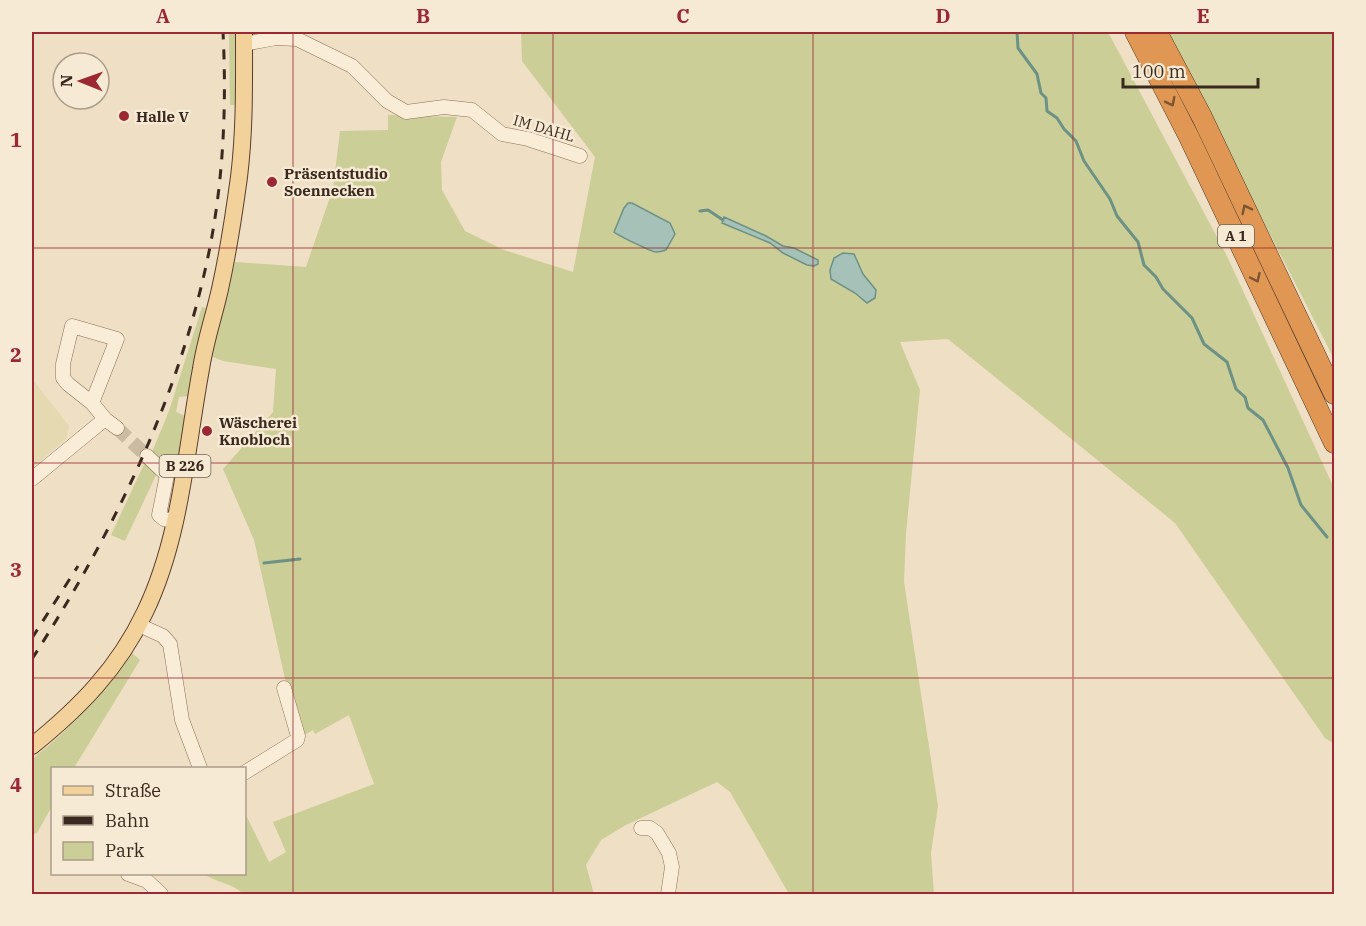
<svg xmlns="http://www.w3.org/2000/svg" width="1366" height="926" font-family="'IBM Plex Serif',serif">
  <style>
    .farmland { fill: #e5d9b1 }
    .green { fill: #ccce97 }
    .water { fill: #a6c2b8; stroke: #6c9185; stroke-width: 1.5 }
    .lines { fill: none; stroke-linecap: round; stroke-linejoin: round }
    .stream { stroke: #6c9185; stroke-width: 3 }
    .minor-tunnel { stroke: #cbbba3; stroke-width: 14; stroke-dasharray: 14 7; stroke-linecap: butt }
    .minor-casing { stroke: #8b705a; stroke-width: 15 }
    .major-casing { stroke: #583e2e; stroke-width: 18 }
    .highway-casing { stroke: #583e2e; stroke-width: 21 }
    .minor { stroke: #faedd8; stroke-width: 14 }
    .major { stroke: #f3d19b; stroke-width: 16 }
    .highway { stroke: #e09753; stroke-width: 20 }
    .rail { stroke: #3a291e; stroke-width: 3; stroke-dasharray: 10 10; stroke-linecap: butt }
    .oneway { stroke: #7c5533 }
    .grid { fill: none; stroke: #9b2832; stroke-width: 1.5; stroke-opacity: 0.55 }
    .poi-dot { fill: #9b2832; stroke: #f6ead4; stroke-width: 2 }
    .labels { text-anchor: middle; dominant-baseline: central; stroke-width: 5; stroke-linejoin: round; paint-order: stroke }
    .shield { fill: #f6ead4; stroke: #726355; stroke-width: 1.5 }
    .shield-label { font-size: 14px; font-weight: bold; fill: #3a291e }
    .poi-label { font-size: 15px; font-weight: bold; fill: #3a291e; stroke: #f6ead4; text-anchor: start }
    .street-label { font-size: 15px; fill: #3a291e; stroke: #f6ead4 }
    .neatline { fill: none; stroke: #9b2832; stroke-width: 2 }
    .grid-label { font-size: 20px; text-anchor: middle; font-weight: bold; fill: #9b2832 }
  </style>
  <rect width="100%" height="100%" fill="#efdfc4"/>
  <path class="farmland" d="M 32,346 L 34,350 L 33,380 L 69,426 L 66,439 L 32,468 Z"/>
  <path class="green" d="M 229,32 L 235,32 L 235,105 L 230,105 Z
    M 521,32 L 1108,32 L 1226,254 L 1334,488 L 1334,744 L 1325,738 L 1175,523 L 948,339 L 900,342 L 920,390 L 906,533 L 904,582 L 938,806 L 931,853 L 934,894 L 789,894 L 730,792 L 717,782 L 626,825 L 601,840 L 586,865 L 594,894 L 243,894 C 233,883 217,883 204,874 L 244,874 L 244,819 L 247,817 L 269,862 L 286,852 L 273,822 L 374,784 L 349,715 L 315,734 L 313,730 L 303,736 L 292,710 L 254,540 L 223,469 L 273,412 L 276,369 L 223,361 L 213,357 L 209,367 L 235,262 L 306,267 L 333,188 L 340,131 L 388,130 L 388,115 L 457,117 L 441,162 L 442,190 L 465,231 L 504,250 L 573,272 L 595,157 L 522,61 Z
    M 1166,32 L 1334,32 L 1334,360 L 1329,349 Z
    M 202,307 L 206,308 L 188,396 L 179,397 L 176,412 L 185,416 L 177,481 L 173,480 L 171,470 L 152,452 L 169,411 Z
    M 146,460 L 158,471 L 125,541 L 111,535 Z
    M 132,653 L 140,660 L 74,768 L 52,768 L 52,806 L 37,833 L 32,835 L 32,759 C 71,729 102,693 132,653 Z"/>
  <path class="water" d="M 628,203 L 632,203 L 670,223 L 675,234 L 666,250 C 663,251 659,252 656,252 C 652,252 617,235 614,232 L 624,208 Z
    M 724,217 L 766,236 L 783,246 L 794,248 L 818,260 L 818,264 L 814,266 L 807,265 L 783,253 L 770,243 L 722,223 Z
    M 843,253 L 854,254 L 863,274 L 876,290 L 875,298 L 867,303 L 855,293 L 831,279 L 830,270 L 834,258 Z"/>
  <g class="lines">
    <path class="stream" d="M 1017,32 L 1018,48 L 1037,74 L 1041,93 L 1046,98 L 1047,111 L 1057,118 L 1064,129 L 1076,141 L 1084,161 L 1110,199 L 1117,216 L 1138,242 L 1144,265 L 1156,277 L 1163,289 L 1192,318 L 1204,344 L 1227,362 L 1236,389 L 1245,397 L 1248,408 L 1263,420 L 1288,468 L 1301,505 L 1327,537
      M 700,211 L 708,210 L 723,220
      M 264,563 L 300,559"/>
    <path class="minor-tunnel" d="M 117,428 L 147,456"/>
    <g class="minor-casing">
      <path id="minor" d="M 244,44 L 276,38 L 297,39 L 352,66 L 387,101 L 406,112 L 444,107 L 472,110 L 502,134 L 528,139 L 580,156
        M 92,403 L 117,339 L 72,326 L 63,364 L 63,378 L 68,384 L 92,403 L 105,419
        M 147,456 L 167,475 L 159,515 L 164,519 L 175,521
        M 32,479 L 105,419 L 117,428
        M 139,625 L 163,636 L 170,644 L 182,720 L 200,768
        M 244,773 L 297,740 L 298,736 L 284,688
        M 641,828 L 650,828 L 657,833 L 669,853 L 672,867 L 668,894
        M 128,874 L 147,881 L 161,894"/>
    </g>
    <g class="major-casing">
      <path id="major" d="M 32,746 C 79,708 118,669 145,612 C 181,537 186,450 201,369 C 205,342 214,316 220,289 C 228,253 234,214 239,177 C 245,129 244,80 244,32"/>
    </g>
    <g class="highway-casing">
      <path id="highway" d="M 1135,32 L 1189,137 L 1334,443
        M 1157,32 L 1202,117 L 1334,394"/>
    </g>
    <use href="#minor" class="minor"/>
    <use href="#major" class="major"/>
    <use href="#highway" class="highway"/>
    <path class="rail" d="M 32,638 L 78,566
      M 32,659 C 110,538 175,407 206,266 C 223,190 227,110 223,32"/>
  </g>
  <defs><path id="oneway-chevron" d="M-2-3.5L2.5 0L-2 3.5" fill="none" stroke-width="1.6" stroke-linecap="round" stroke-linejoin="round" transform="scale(1.5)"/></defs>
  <g class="oneway">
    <use href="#oneway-chevron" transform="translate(1171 102) rotate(63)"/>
    <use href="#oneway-chevron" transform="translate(1246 209) rotate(-116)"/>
    <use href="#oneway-chevron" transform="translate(1256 278) rotate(65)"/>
  </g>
  <path class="grid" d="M 293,32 L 293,894M 553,32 L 553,894M 813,32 L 813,894M 1073,32 L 1073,894M 32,248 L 1334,248M 32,463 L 1334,463M 32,678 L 1334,678"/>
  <g class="poi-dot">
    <circle cx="124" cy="116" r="6"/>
    <circle cx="272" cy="182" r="6"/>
    <circle cx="207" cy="431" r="6"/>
  </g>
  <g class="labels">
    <g class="shield">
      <rect x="1218" y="225" width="36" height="22" rx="4.5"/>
      <rect x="159.5" y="455" width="51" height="22" rx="4.5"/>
    </g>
    <g class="shield-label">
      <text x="1236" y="236">A 1</text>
      <text x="185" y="466">B 226</text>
    </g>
    <g class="poi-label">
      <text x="136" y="116">Halle V</text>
      <text x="284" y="173">Präsentstudio<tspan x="284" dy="17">Soennecken</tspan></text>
      <text x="219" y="422">Wäscherei<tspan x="219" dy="17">Knobloch</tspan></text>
    </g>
    <g class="street-label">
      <text transform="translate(544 128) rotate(16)">IM DAHL</text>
    </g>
  </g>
  <rect width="1366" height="926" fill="none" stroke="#f6ead4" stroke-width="66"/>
  <rect x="51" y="767" width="195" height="108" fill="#f6ead4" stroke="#ab9d8b" stroke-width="1.5"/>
  <rect x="63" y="786" width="30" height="9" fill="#f3d19b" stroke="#ab9d8b" stroke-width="1.5"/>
  <text x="105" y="797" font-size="18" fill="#3a291e">Straße</text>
  <rect x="63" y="816" width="30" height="9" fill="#3a291e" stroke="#ab9d8b" stroke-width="1.5"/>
  <text x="105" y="827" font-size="18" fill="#3a291e">Bahn</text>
  <rect x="63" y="842" width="30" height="18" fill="#ccce97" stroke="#ab9d8b" stroke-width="1.5"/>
  <text x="105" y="857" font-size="18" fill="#3a291e">Park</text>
  <g transform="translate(81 81) rotate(271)"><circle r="28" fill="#f6ead4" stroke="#ab9d8b" stroke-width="1.5"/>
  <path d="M0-4.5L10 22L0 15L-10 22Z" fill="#9b2832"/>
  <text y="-9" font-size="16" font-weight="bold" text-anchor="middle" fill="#3a291e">N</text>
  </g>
  <path d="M1123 78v9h135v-9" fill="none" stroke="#3a291e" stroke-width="3"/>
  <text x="1132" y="78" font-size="18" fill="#3a291e" stroke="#f6ead4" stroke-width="4.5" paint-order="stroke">100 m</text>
  <rect x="33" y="33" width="1300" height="860" class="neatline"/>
  <g class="grid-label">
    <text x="163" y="23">A</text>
    <text x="423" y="23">B</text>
    <text x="683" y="23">C</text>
    <text x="943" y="23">D</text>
    <text x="1203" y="23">E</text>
    <text x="16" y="147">1</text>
    <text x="16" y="362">2</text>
    <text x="16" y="577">3</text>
    <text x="16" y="792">4</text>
  </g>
</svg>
